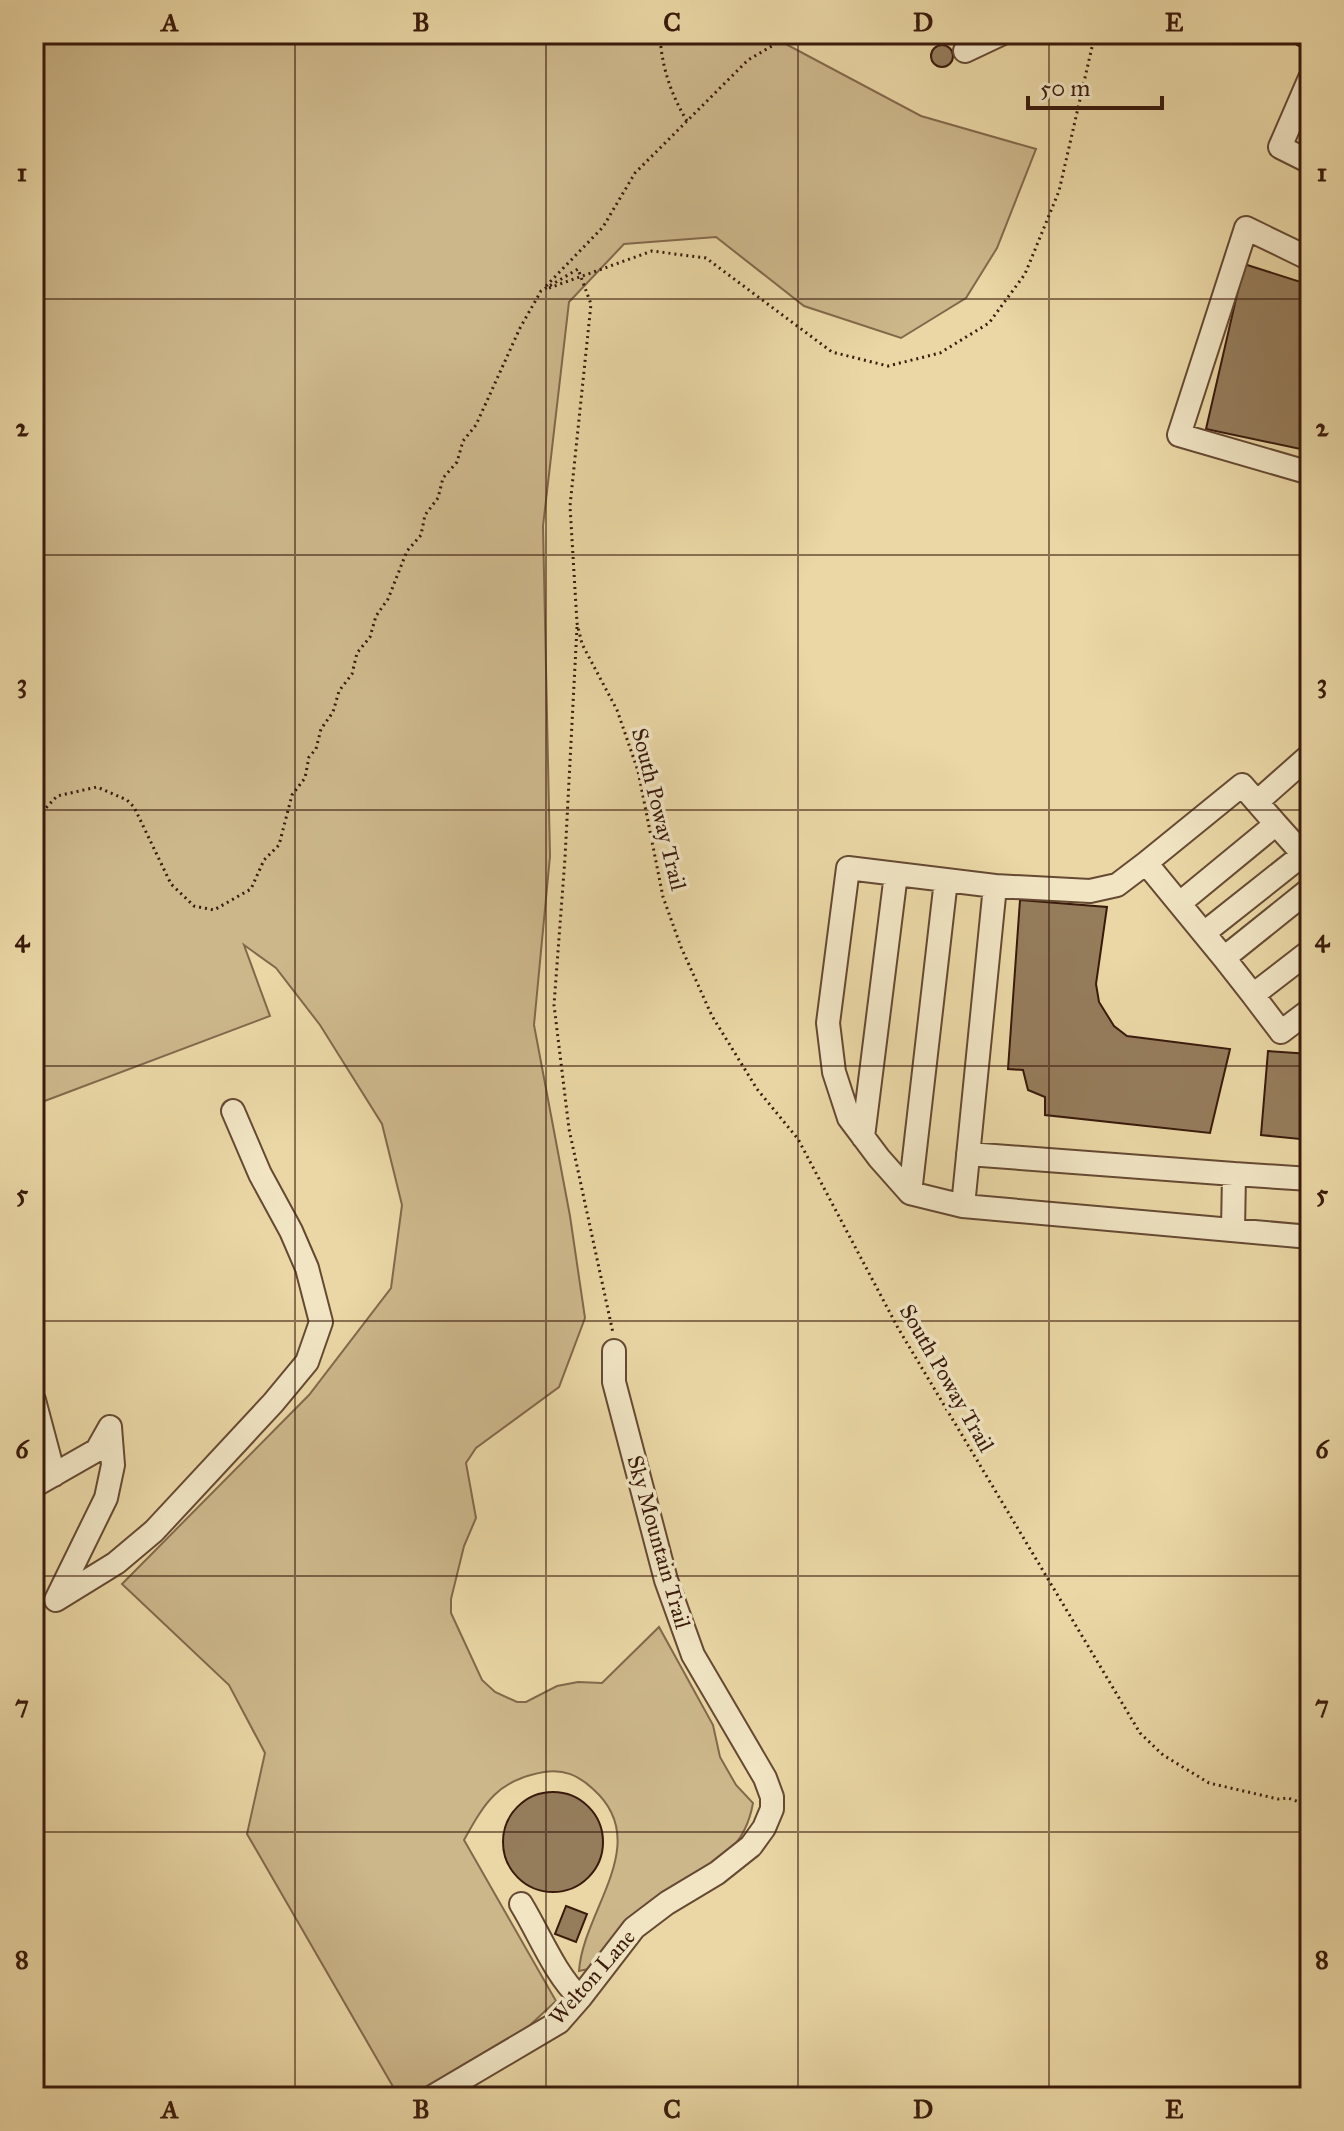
<svg xmlns="http://www.w3.org/2000/svg" width="1344" height="2131" font-family="'IM FELL Great Primer',serif">
  <style>
    .green { fill: #ccb78b; stroke: #82684b; stroke-width: 2 }
    .building { fill: #957c5b; stroke: #391a0b; stroke-width: 2 }
    .lines { fill: none; stroke-linecap: round; stroke-linejoin: round }
    .minor-casing { stroke: #654932; stroke-width: 26 }
    .path { stroke: #391a0b; stroke-width: 3; stroke-dasharray: 2 4; stroke-linecap: butt }
    .minor { stroke: #f1e5c4; stroke-width: 22 }
    .grid { fill: none; stroke: #391a0b; stroke-width: 2; stroke-opacity: 0.55 }
    .labels { text-anchor: middle; dominant-baseline: central; stroke-width: 7; stroke-linejoin: round; paint-order: stroke }
    .street-label { font-size: 22px; fill: #391a0b; stroke: #f1e5c4 }
    .neatline { fill: none; stroke: #391a0b; stroke-width: 3 }
    .grid-label { font-size: 26px; text-anchor: middle; font-weight: bold; fill: #391a0b }
  </style>
  <rect width="100%" height="100%" fill="#ead7a5"/>
  <filter id="stains"><feTurbulence type="fractalNoise" baseFrequency=".0025" numOctaves="4"/><feColorMatrix values="0 0 0 0 .2 0 0 0 0 .09 0 0 0 0 .02 0 0 0 .5 -.17"/></filter>
  <radialGradient id="worn" r=".72"><stop offset=".6" stop-color="#630" stop-opacity="0"/><stop offset="1" stop-color="#630" stop-opacity=".3"/></radialGradient>
  <path class="green" d="M 34,34 L 767,34 L 921,116 L 1036,149 L 997,248 L 966,298 L 901,338 L 804,306 L 716,237 L 624,244 L 569,302 L 543,526 L 550,856 L 534,1025 L 570,1216 L 585,1318 L 559,1387 L 476,1448 L 466,1463 L 476,1518 L 464,1546 L 451,1599 L 451,1613 L 482,1680 L 495,1692 L 517,1702 L 526,1702 L 557,1686 L 578,1682 L 602,1683 L 659,1627 L 713,1725 L 720,1757 L 736,1785 L 753,1803 C 742,1866 693,1868 649,1902 C 625,1921 610,1943 593,1968 L 579,1971 C 583,1910 654,1843 593,1789 C 578,1775 564,1769 544,1772 C 498,1780 485,1802 464,1840 L 556,2001 L 529,2026 L 416,2097 L 399,2097 L 247,1834 L 265,1753 L 229,1685 L 122,1584 L 309,1395 L 391,1288 L 402,1205 L 382,1124 L 320,1025 L 276,968 L 244,945 L 270,1016 L 34,1105 Z"/>
  <path class="building" d="M 1302,34 L 1310,34 L 1309,51 L 1297,45 Z
    M931 56a11 11 0 1 1 22 0a11 11 0 1 1-22 0Z
    M 1310,105 L 1310,133 L 1299,128 Z
    M 1244,264 L 1310,285 L 1310,451 L 1206,429 Z
    M 1020,900 L 1107,907 L 1096,984 L 1099,1002 L 1114,1026 L 1127,1036 L 1230,1049 L 1210,1133 L 1045,1115 L 1045,1097 L 1028,1090 L 1023,1070 L 1008,1069 Z
    M 1268,1051 L 1310,1054 L 1310,1140 L 1261,1135 Z
    M503 1842a50 50 0 1 1 100 0a50 50 0 1 1-100 0Z
    M 566,1906 L 587,1914 L 576,1942 L 555,1934 Z"/>
  <g class="lines">
    <g class="minor-casing">
      <path id="minor" d="M 965,51 L 1001,34
        M 1310,78 L 1280,147 L 1310,162
        M 1310,259 L 1246,228 L 1179,435 L 1310,473
        M 1257,802 L 1310,755
        M 995,886 L 848,868 L 828,1023 L 834,1072 L 849,1118 L 879,1158 L 910,1193 L 963,1206 L 995,886 L 1090,891 L 1117,885 L 1146,863
        M 1180,903 L 1276,824 L 1310,862
        M 1204,933 L 1310,849
        M 1310,951 L 1253,995 L 1281,1032 L 1310,1010
        M 1224,958 L 1146,863 L 1242,785 L 1276,824
        M 1253,995 L 1224,958 L 1310,889
        M 863,1137 L 896,874
        M 968,1154 L 1234,1174
        M 910,1193 L 946,880
        M 963,1206 L 1310,1237
        M 1233,1230 L 1234,1174 L 1310,1179
        M 34,1400 L 54,1475
        M 110,1427 L 113,1465 L 106,1498 L 56,1600 L 116,1563 L 154,1531 L 273,1403 L 307,1362 L 321,1322 L 307,1268 L 291,1231 L 260,1174 L 233,1111
        M 34,1486 L 97,1450 L 110,1427
        M 521,1904 C 540,1935 554,1973 580,1998
        M 432,2097 L 559,2022 L 580,1998 L 634,1928 L 667,1903 L 717,1873 L 751,1846 L 764,1828 L 772,1809 L 772,1797 L 765,1778 L 693,1655 L 666,1580 L 614,1382 L 614,1351"/>
    </g>
    <path class="path" d="M 660,34 C 661,65 671,95 687,121
      M 546,286 L 603,227 L 635,173 L 748,60 L 782,40 L 889,35 L 903,40 L 928,34
      M 549,288 L 652,251 L 706,258 L 832,352 L 888,366 L 940,353 L 989,323 L 1025,274 L 1059,191 L 1095,34
      M 577,627 L 565,858 L 554,1005 L 569,1129 L 613,1333
      M 34,821 L 57,796 L 97,787 L 127,800 L 134,807 L 171,884 L 194,906 L 214,910 L 251,889 L 264,860 L 279,845 L 292,795 L 305,778 L 309,757 L 316,749 L 321,729 L 333,712 L 339,691 L 352,674 L 357,653 L 370,637 L 376,616 L 388,599 L 407,551 L 421,535 L 425,515 L 438,498 L 443,478 L 457,462 L 463,441 L 476,425 L 520,328 L 541,291 L 578,269 L 591,304 L 570,506 L 577,623 L 582,644 L 617,710 L 638,771 L 663,897 L 681,947 L 712,1016 L 757,1089 L 798,1139 L 898,1328 L 1140,1733 L 1163,1755 L 1209,1783 L 1278,1799 L 1288,1798 L 1310,1806"/>
    <use href="#minor" class="minor"/>
  </g>
  <path class="grid" d="M 295,34 L 295,2097M 546,34 L 546,2097M 798,34 L 798,2097M 1049,34 L 1049,2097M 34,299 L 1310,299M 34,555 L 1310,555M 34,810 L 1310,810M 34,1066 L 1310,1066M 34,1321 L 1310,1321M 34,1576 L 1310,1576M 34,1832 L 1310,1832"/>
  <g class="labels">
    <g class="street-label">
      <text transform="translate(659 809) rotate(76)">South Poway Trail</text>
      <text transform="translate(947 1378) rotate(60)">South Poway Trail</text>
      <text transform="translate(659 1542) rotate(74)">Sky Mountain Trail</text>
      <text transform="translate(592 1977) rotate(-49)">Welton Lane</text>
    </g>
  </g>
  <rect width="1344" height="2131" fill="none" stroke="#ead7a5" stroke-width="88"/>
  <path d="M1028 96v12h134v-12" fill="none" stroke="#391a0b" stroke-width="4"/>
  <text x="1040" y="96" font-size="24" fill="#391a0b" stroke="#f1e5c4" stroke-width="6" paint-order="stroke">50 m</text>
  <rect x="44" y="44" width="1256" height="2043" class="neatline"/>
  <g class="grid-label">
    <text x="170" y="31">A</text>
    <text x="421" y="31">B</text>
    <text x="672" y="31">C</text>
    <text x="923" y="31">D</text>
    <text x="1174" y="31">E</text>
    <text x="22" y="181">1</text>
    <text x="1322" y="181">1</text>
    <text x="22" y="436">2</text>
    <text x="1322" y="436">2</text>
    <text x="22" y="692">3</text>
    <text x="1322" y="692">3</text>
    <text x="22" y="947">4</text>
    <text x="1322" y="947">4</text>
    <text x="22" y="1202">5</text>
    <text x="1322" y="1202">5</text>
    <text x="22" y="1458">6</text>
    <text x="1322" y="1458">6</text>
    <text x="22" y="1713">7</text>
    <text x="1322" y="1713">7</text>
    <text x="22" y="1968">8</text>
    <text x="1322" y="1968">8</text>
    <text x="170" y="2118">A</text>
    <text x="421" y="2118">B</text>
    <text x="672" y="2118">C</text>
    <text x="923" y="2118">D</text>
    <text x="1174" y="2118">E</text>
  </g>
  <rect width="100%" height="100%" filter="url(#stains)"/>
  <rect width="100%" height="100%" fill="url(#worn)"/>
</svg>
